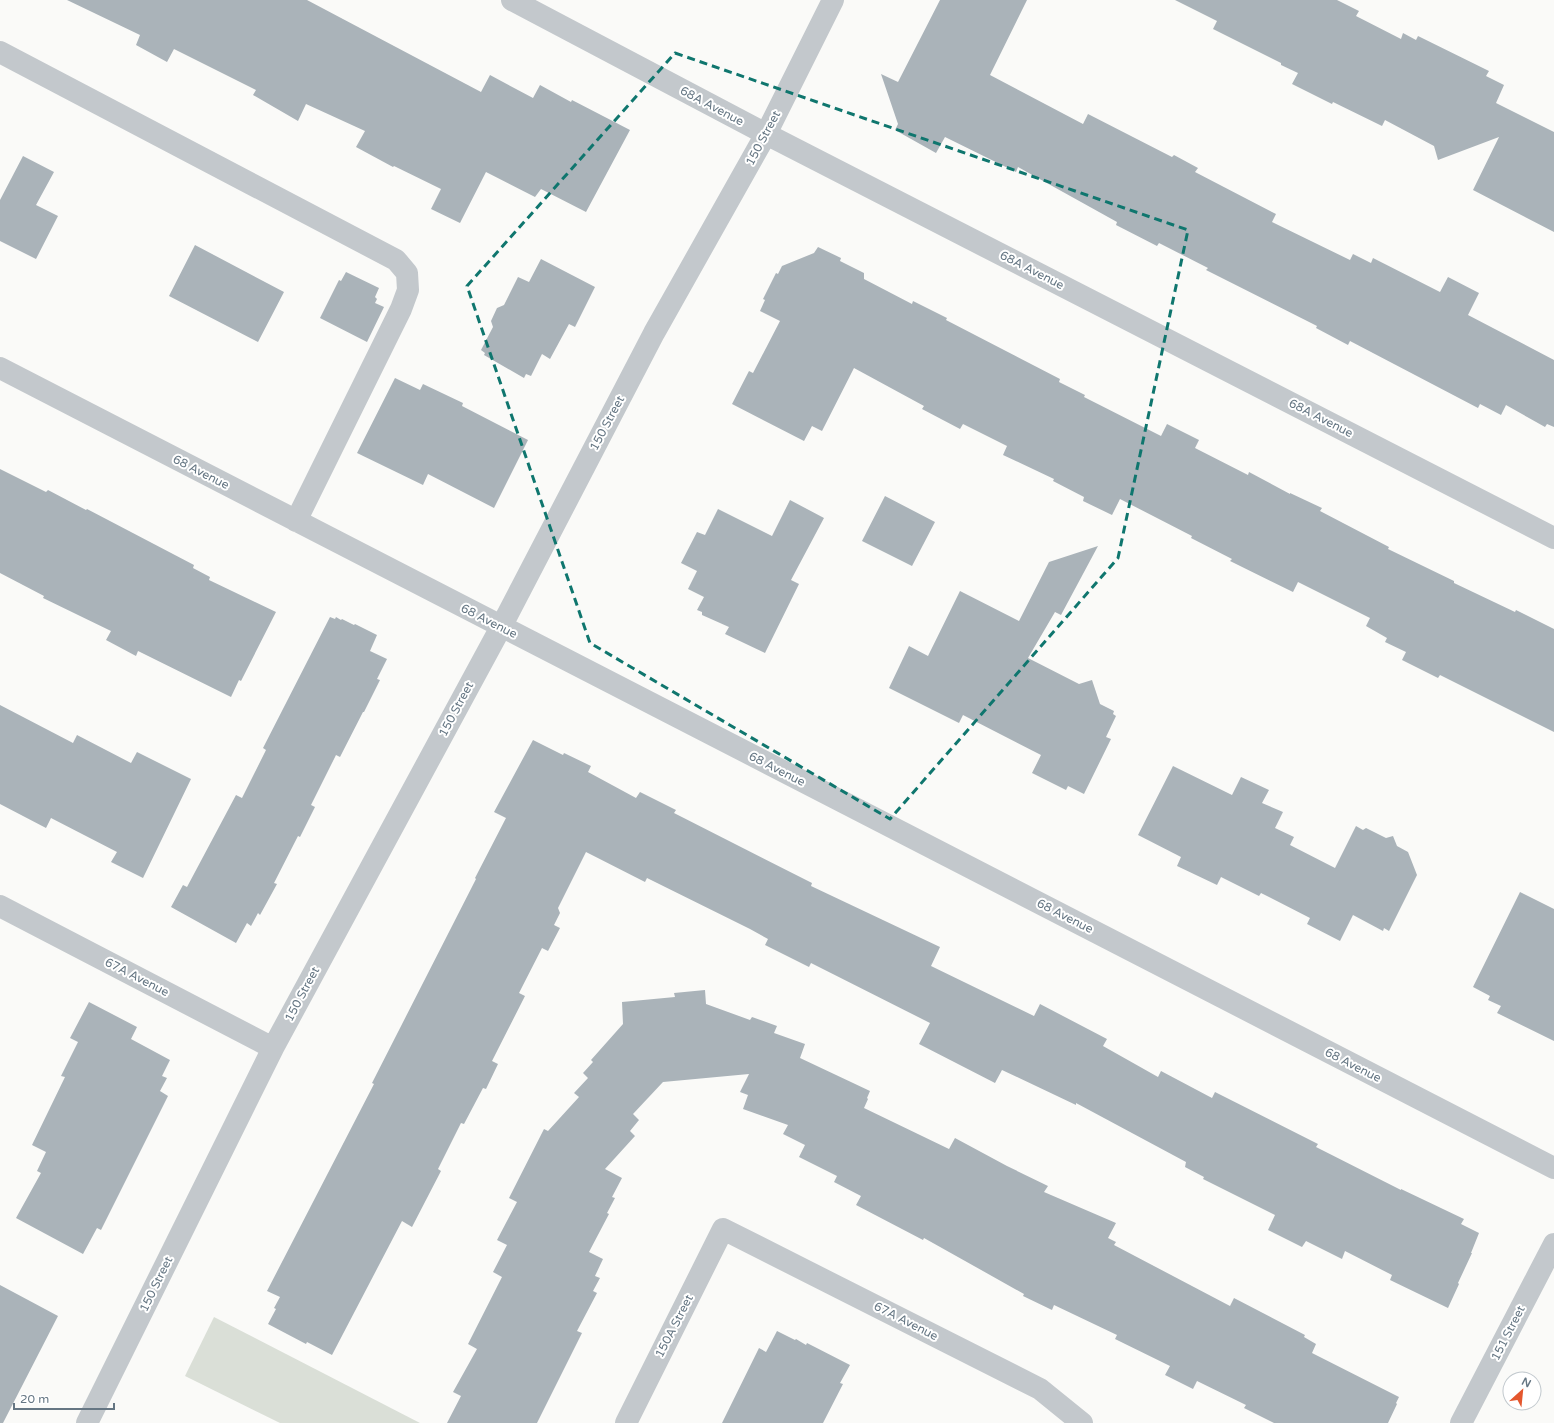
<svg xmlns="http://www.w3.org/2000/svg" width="1554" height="1423" font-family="'Varela Round',sans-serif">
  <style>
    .green { fill: #dadfd7 }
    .building { fill: #aab3b9 }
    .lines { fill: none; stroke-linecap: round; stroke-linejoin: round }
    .minor { stroke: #c3c8cc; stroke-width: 22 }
    .marked { fill: none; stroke: #0f766e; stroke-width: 3; stroke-dasharray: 8 5; stroke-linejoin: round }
    .labels { text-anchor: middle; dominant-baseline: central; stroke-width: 4; stroke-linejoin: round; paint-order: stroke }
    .street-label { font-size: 12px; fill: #657683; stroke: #fff }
  </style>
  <rect width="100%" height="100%" fill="#fafaf8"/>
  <path class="green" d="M 214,1317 L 420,1423 L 280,1423 L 185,1376 Z"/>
  <path class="building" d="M 67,0 L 307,0 L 481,92 L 490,75 L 533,98 L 540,85 L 571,102 L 572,100 L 630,130 L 586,212 L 541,189 L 535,197 L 486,172 L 460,223 L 431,209 L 441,189 L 394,166 L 393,167 L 356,147 L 365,131 L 306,104 L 298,121 L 253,95 L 256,90 L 174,49 L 167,62 L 136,45 L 140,35 Z
    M 940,0 L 1027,0 L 990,75 L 1083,124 L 1088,114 L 1172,157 L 1174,155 L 1198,168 L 1195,172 L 1276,214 L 1272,222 L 1350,260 L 1353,254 L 1371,263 L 1373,258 L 1440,292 L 1448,277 L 1479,293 L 1468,315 L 1554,360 L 1554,427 L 1547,424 L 1545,427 L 1506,405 L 1501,415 L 1480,404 L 1478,408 L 1350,341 L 1348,345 L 1316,328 L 1317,326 L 1206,270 L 1208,268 L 1159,243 L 1157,246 L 1116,225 L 1117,222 L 1018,167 L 1016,172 L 945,137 L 936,153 L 895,130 L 898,124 L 881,74 L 898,82 Z
    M 1175,0 L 1337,0 L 1359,11 L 1356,16 L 1401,39 L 1403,33 L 1416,40 L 1418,36 L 1489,71 L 1486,76 L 1504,85 L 1496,103 L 1554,132 L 1554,232 L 1473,190 L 1499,137 L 1438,160 L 1434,146 L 1385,120 L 1382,126 L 1333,102 L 1332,104 L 1292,84 L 1298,73 L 1281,65 L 1281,63 L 1213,29 L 1217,21 Z
    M 23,156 L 54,172 L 36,205 L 58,216 L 36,259 L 0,241 L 0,200 Z
    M 195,245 L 284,292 L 258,342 L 169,296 Z
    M 818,247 L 841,258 L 840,261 L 864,273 L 864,279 L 912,304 L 913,301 L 947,318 L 946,320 L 1060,379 L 1059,382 L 1085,395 L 1084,397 L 1161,436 L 1167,424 L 1199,440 L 1195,448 L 1248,475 L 1249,472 L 1290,494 L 1290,493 L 1322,508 L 1320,511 L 1389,547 L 1388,549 L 1454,581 L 1454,583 L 1515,612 L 1516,610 L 1554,629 L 1554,732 L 1440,675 L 1438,678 L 1402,660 L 1406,652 L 1385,642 L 1387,638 L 1366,626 L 1370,618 L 1298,582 L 1293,592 L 1230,561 L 1232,559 L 1191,538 L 1192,536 L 1120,499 L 1112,515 L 1083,501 L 1084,497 L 1053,481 L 1054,479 L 1003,455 L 1007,446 L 963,424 L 960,429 L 922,409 L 924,406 L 854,368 L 822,431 L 812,426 L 804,441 L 732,404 L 749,371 L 753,373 L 780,321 L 760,311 L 765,300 L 763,299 L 776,273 L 778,274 L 782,266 L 814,253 Z
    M 541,259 L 595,287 L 575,327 L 569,324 L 550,359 L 542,354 L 531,376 L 526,374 L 524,378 L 484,355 L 485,353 L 481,350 L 493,327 L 491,321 L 497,308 L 504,305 L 518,277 L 529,282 Z
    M 346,272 L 379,288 L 375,297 L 377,299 L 375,303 L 384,307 L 367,342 L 320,318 L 339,280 L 341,281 Z
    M 395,378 L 420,390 L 423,384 L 463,403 L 462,406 L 528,440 L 494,508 L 428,474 L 423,485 L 357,453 Z
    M 0,469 L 46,492 L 48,490 L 86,510 L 87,509 L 194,565 L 193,568 L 210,577 L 209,580 L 276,612 L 241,681 L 239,680 L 231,697 L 138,651 L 136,656 L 106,640 L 111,631 L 43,598 L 44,596 L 0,573 Z
    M 885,496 L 935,522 L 912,566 L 862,541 Z
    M 790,500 L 824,518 L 791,580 L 799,584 L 765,653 L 725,634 L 729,627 L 702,615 L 702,612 L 697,610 L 704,597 L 688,589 L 697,571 L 681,563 L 697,532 L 705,535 L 718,509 L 772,536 Z
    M 1098,546 L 1061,615 L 1055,612 L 1028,658 L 1079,684 L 1092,680 L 1100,704 L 1114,711 L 1113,714 L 1116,716 L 1106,737 L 1111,739 L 1084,794 L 1068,786 L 1066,790 L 1032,773 L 1041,755 L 963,715 L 959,723 L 889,688 L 909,646 L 928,656 L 960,591 L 1019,621 L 1049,562 Z
    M 330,617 L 335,619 L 336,617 L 341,620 L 342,619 L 354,625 L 355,624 L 377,635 L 370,651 L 387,659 L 377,679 L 380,680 L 364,712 L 363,712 L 340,757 L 336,755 L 311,805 L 315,807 L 300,837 L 298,836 L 274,883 L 277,884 L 260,915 L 258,913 L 251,926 L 247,923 L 236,943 L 171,907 L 183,885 L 187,887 L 236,795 L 242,798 L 266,750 L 263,748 Z
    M 0,705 L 73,743 L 77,735 L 131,763 L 137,752 L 191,779 L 143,878 L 111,862 L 117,852 L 51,818 L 46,828 L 0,804 Z
    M 533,740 L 563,755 L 564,753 L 591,766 L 588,772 L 636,798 L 640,792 L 676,810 L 674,813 L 812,883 L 811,886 L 940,947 L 931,966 L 1034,1016 L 1040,1004 L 1107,1039 L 1103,1046 L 1158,1077 L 1161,1071 L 1212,1098 L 1215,1092 L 1318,1144 L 1316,1147 L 1401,1190 L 1401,1189 L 1464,1219 L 1461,1224 L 1479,1233 L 1471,1253 L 1472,1253 L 1458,1283 L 1459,1284 L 1448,1308 L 1390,1280 L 1392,1275 L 1345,1251 L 1342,1259 L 1306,1241 L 1302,1247 L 1268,1230 L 1275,1215 L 1203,1179 L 1204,1177 L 1185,1167 L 1186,1162 L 1076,1103 L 1076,1105 L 1002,1070 L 995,1083 L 919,1044 L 930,1023 L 811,963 L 809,967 L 765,945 L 768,939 L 750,929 L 647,878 L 645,882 L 586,852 L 558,908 L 560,913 L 554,925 L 560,928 L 548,951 L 542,948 L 519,993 L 525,996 L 492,1061 L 498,1064 L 486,1089 L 483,1088 L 464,1124 L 461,1123 L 438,1169 L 441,1171 L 412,1227 L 402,1221 L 332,1355 L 307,1342 L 306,1344 L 268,1324 L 276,1309 L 274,1308 L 280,1297 L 267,1291 L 374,1084 L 372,1083 L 476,879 L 475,878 L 506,818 L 494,812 Z
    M 1173,766 L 1232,795 L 1241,777 L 1269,790 L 1262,803 L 1283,812 L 1275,828 L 1294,837 L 1290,845 L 1335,868 L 1356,826 L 1363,830 L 1366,828 L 1386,838 L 1393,836 L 1397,846 L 1408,852 L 1417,875 L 1389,931 L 1384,928 L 1383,931 L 1353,915 L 1340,941 L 1307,924 L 1310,918 L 1261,893 L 1259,896 L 1221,877 L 1217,885 L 1177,866 L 1181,857 L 1138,835 Z
    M 1520,892 L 1554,909 L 1554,1041 L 1497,1013 L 1501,1006 L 1488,1000 L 1490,996 L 1473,987 Z
    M 705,990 L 706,1004 L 750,1020 L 752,1017 L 777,1026 L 774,1033 L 805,1044 L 800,1058 L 870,1091 L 867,1098 L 868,1099 L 864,1108 L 949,1149 L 955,1138 L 1007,1166 L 1048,1186 L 1044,1192 L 1116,1223 L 1108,1238 L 1116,1242 L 1114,1245 L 1230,1306 L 1234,1298 L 1305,1335 L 1304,1337 L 1316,1344 L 1312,1353 L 1399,1397 L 1396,1403 L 1397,1404 L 1388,1423 L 1274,1423 L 1244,1408 L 1246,1405 L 1197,1381 L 1193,1389 L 1165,1375 L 1170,1366 L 1115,1339 L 1117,1335 L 1054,1305 L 1052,1310 L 1023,1296 L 1024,1294 L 924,1238 L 923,1240 L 856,1205 L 861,1196 L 834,1182 L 837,1176 L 799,1157 L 805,1145 L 783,1134 L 788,1125 L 743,1109 L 748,1095 L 740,1092 L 749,1074 L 663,1082 L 633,1114 L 639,1120 L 630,1131 L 635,1136 L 605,1169 L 622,1178 L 612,1197 L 615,1198 L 607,1213 L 609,1214 L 589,1252 L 603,1259 L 595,1276 L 600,1278 L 593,1291 L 597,1293 L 577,1331 L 582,1333 L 537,1423 L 447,1423 L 461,1396 L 453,1392 L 477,1349 L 468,1344 L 502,1277 L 493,1272 L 507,1245 L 497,1240 L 517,1202 L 509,1198 L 544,1129 L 548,1131 L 579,1097 L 574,1093 L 588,1078 L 583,1073 L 593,1062 L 591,1060 L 623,1024 L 622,1002 L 675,997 L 674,993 Z
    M 89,1002 L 137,1027 L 131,1039 L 170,1060 L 162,1076 L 167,1078 L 160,1091 L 168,1096 L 101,1230 L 97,1228 L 83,1254 L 16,1218 L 41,1173 L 37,1171 L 46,1152 L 32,1145 L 65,1077 L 61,1076 L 78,1042 L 70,1038 Z
    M 0,1285 L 58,1316 L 3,1423 L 0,1423 Z
    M 777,1331 L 795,1340 L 796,1339 L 806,1345 L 807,1343 L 850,1365 L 840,1383 L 843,1384 L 823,1423 L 722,1423 L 759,1348 L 766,1352 Z"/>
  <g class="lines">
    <path class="minor" d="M 512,0 L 766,134 L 1554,538
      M 0,52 L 396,260 L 407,273 L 408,290 L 401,309 L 296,521
      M 0,368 L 1554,1168
      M 0,906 L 273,1048
      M 87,1423 L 273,1048 L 501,627 L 654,333 L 766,134 L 833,0
      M 626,1423 L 723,1229 L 1040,1389 L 1082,1423
      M 1461,1423 L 1554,1244"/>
  </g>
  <path class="marked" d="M 675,53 L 1188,230 L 1118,558 L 890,819 L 590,643 L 467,286 Z"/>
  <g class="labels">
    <g class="street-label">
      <text transform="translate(712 106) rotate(28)">68A Avenue</text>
      <text transform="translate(763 138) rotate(-62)">150 Street</text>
      <text transform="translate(1032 270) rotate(27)">68A Avenue</text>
      <text transform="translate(1321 418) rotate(27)">68A Avenue</text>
      <text transform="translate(607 423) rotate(-62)">150 Street</text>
      <text transform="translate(201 472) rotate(27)">68 Avenue</text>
      <text transform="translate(489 621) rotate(27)">68 Avenue</text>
      <text transform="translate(456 709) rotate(-62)">150 Street</text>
      <text transform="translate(777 769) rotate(27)">68 Avenue</text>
      <text transform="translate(1065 916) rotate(27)">68 Avenue</text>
      <text transform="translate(137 977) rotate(27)">67A Avenue</text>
      <text transform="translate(302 994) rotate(-62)">150 Street</text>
      <text transform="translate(1353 1065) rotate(27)">68 Avenue</text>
      <text transform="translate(156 1284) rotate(-64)">150 Street</text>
      <text transform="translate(906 1321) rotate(27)">67A Avenue</text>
      <text transform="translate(674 1326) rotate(-63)">150A Street</text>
      <text transform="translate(1508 1333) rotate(-63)">151 Street</text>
    </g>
  </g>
  <g transform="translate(1522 1391) rotate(27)"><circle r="19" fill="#ffffff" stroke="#c1c8cd"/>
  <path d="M0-3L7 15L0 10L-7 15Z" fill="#e4572e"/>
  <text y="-6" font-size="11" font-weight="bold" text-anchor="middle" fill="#657683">N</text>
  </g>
  <path d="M14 1403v6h100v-6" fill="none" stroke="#657683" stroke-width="2"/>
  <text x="20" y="1403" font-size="12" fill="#657683" stroke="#ffffff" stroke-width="3" paint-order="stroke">20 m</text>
</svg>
